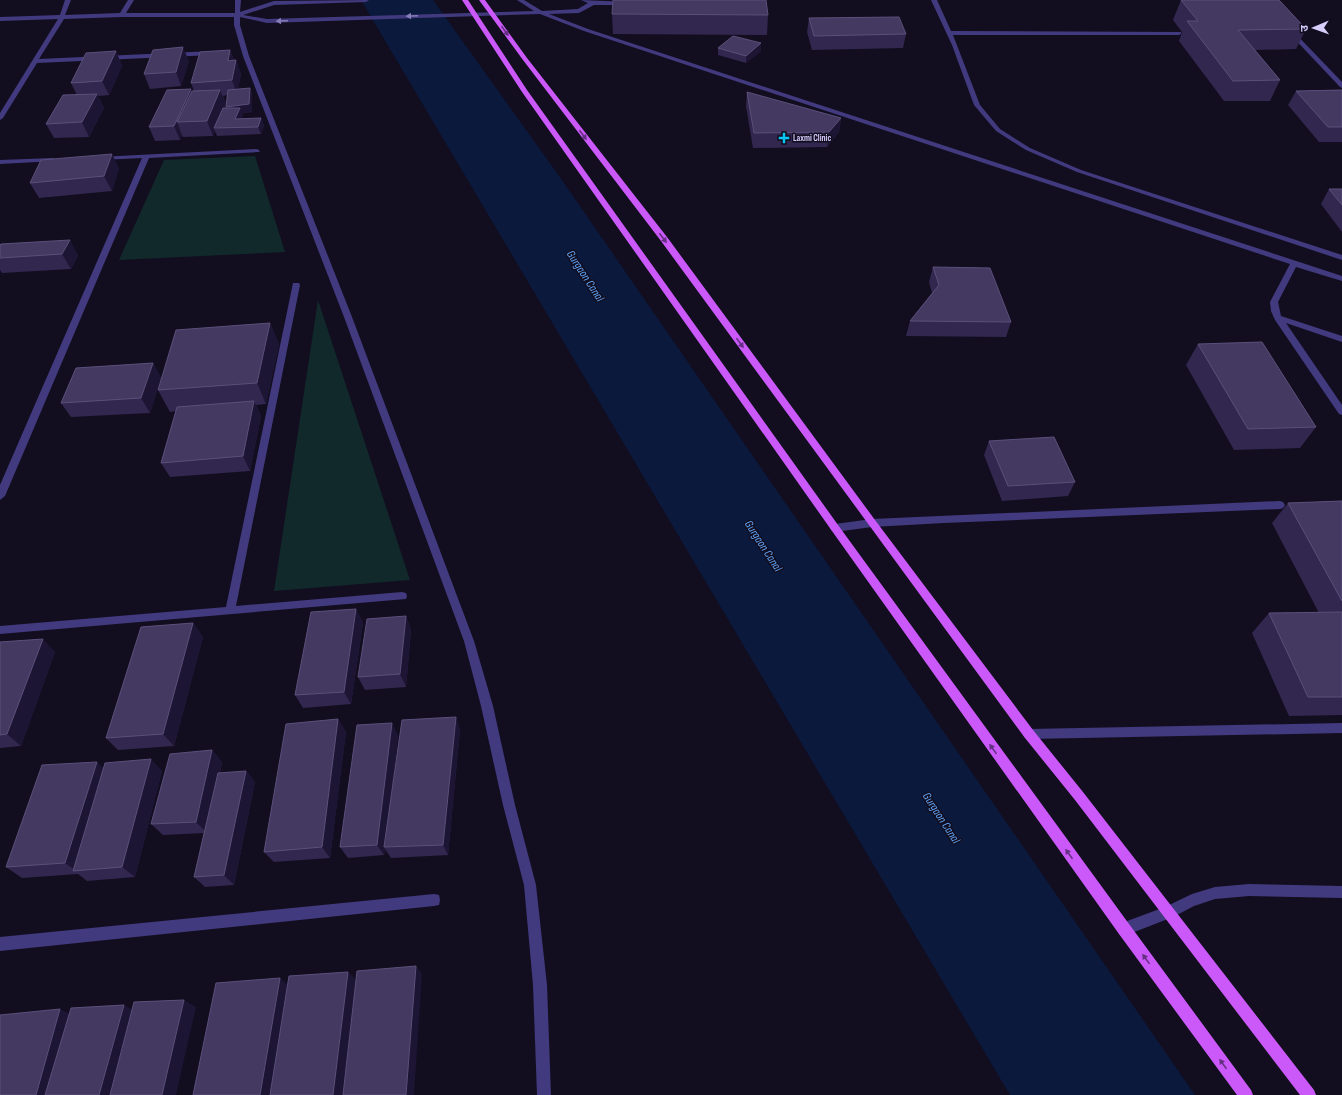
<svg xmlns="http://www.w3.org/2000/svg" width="1342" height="1095" font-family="'Sofia Sans Condensed','Noto Sans Devanagari',sans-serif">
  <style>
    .green { fill: #11292a }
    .water { fill: #0b193c }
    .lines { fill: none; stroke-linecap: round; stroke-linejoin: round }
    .minor { fill: #423a7e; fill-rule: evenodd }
    .major { fill: #cb59fa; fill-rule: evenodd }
    .wall { fill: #32274e; fill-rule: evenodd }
    .shaded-wall { fill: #1d1534 }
    .building { fill: #433961; stroke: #5b507a }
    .oneway { fill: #867db8 }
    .oneway2 { fill: #653082 }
    .poi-dot { fill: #07c6f1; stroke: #120e20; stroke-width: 1.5 }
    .labels { text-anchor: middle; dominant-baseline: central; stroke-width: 3; stroke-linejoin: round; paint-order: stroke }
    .far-poi-label { font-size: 9px; font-weight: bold; fill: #d8cefe; stroke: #120e20; text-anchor: start }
    .water-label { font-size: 12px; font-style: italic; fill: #60a6fa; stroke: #120e20 }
  </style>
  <rect width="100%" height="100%" fill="#120e20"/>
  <path class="green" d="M 255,156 L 285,252 L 119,260 L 164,160 Z
    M 318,300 L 410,580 L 274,591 Z"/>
  <path class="water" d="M 361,0 L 433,0 L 557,173 L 1195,1095 L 1010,1095 Z"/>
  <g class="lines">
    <path class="minor" d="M 65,0 L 71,0 L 65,15 L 120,13 L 128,0 L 134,0 L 126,13 L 235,13 L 235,0 L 241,0 L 240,12 L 274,1 L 369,0 L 366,2 L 274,5 L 243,15 L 267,19 L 534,11 L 517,0 L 524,0 L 542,11 L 578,9 L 588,3 L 581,0 L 628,2 L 628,4 L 626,5 L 594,5 L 579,13 L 549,14 L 588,29 L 1342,276 L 1342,281 L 1296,267 L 1278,302 L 1281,316 L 1342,336 L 1342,342 L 1286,323 L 1342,405 L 1342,415 L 1339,414 L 1275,320 L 1271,311 L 1270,302 L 1290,264 L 584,31 L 540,14 L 267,23 L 240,17 L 240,25 L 249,56 L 352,317 L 474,641 L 493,706 L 515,805 L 536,885 L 547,985 L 551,1095 L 537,1095 L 533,985 L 524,885 L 503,805 L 481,706 L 464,641 L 344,317 L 243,56 L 234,25 L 234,17 L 122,17 L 64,19 L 39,59 L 213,51 L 216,53 L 213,55 L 37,63 L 3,118 L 0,120 L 0,113 L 58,19 L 0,21 L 0,17 L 60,15 Z
      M 931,0 L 937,0 L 951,31 L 1181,32 L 1181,34 L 1179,35 L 953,35 L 980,105 L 1000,129 L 1030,148 L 1081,170 L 1342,255 L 1342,260 L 1077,172 L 1026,150 L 996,131 L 974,105 L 952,45 Z
      M 1289,31 L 1293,31 L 1342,82 L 1342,88 L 1340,87 L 1289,33 Z
      M 257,149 L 260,151 L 259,152 L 149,158 L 5,496 L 0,500 L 0,485 L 142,158 L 101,160 L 99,159 L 99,157 Z
      M 53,158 L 55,159 L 55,161 L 0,164 L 0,160 Z
      M 293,283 L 299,283 L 300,285 L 236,606 L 402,592 L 406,593 L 407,596 L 406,599 L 0,634 L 0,626 L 226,607 Z
      M 1280,501 L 1283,502 L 1285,505 L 1283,508 L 1280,509 L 944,523 L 872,527 L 835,532 L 832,531 L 830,528 L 832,525 L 835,524 L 872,519 Z
      M 1342,723 L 1342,733 L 1029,739 L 1025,738 L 1023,734 L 1025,730 L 1029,729 Z
      M 1249,884 L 1342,886 L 1342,898 L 1249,896 L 1215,899 L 1194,906 L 1173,917 L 1124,936 L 1119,934 L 1117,929 L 1119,924 L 1165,907 L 1192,894 L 1215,887 Z
      M 434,894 L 439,895 L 440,900 L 439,905 L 434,906 L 0,951 L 0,937 Z"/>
    <path class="major" d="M 462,0 L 468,0 L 527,90 L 838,525 L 1129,924 L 1251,1090 L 1253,1095 L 1237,1095 L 1119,934 L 832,531 L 522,92 Z
      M 479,0 L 485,0 L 527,58 L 667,237 L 875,520 L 1033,730 L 1083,792 L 1314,1090 L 1316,1095 L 1300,1095 L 1075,800 L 1025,738 L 661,241 L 523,60 Z"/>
  </g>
  <path class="wall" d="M 1181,0 L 1306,29 L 1296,49 L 1255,50 L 1280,80 L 1270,101 L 1224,101 L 1179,41 L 1182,32 L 1173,20 Z
    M 612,14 L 768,15 L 767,35 L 613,34 Z
    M 809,18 L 906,34 L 903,48 L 812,50 L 807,32 Z
    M 761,43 L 761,51 L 746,63 L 718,55 L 718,48 Z
    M 230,50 L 234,60 L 236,60 L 241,74 L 238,89 L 250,88 L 252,95 L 252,112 L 242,113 L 243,115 L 241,119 L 261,118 L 264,125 L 261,134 L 217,136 L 215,131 L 213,136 L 183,137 L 182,135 L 180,140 L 155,141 L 149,127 L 191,89 L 191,91 L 194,91 L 191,83 ZM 227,95 L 227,108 L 224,108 L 226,104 L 223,96 Z
    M 116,51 L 122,66 L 109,95 L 98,96 L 104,108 L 89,137 L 54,138 L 46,124 L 77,95 L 71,83 Z
    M 189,61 L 181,86 L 150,89 L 144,74 Z
    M 1342,90 L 1342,142 L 1319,142 L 1288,105 L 1296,91 Z
    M 747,92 L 841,118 L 839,132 L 827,147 L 753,148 L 746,106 Z
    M 119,168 L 112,191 L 39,198 L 30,183 Z
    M 1329,189 L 1342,189 L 1342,232 L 1321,204 Z
    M 0,245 L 78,255 L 71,269 L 2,273 L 0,270 Z
    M 933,267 L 1011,322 L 1006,337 L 906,336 L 910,321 L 932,293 L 929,282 Z
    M 270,323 L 279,344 L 266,404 L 256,405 L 261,416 L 250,471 L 170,477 L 161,463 L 176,411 L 170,412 L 158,390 Z
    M 1198,344 L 1316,427 L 1300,448 L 1234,450 L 1186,365 Z
    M 153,363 L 161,378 L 150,413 L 71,417 L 61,403 Z
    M 989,441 L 1075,482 L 1068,496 L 1002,501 L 984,455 Z
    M 1342,501 L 1342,715 L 1289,716 L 1252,633 L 1269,613 L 1319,613 L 1272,523 L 1288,503 Z
    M 356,609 L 363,623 L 351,704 L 303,708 L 295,695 Z
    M 406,616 L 411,630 L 406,687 L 365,690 L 358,677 Z
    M 193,623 L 203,637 L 174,746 L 118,750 L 106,738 Z
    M 0,642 L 55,652 L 21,746 L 0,748 Z
    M 456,717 L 460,730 L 448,855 L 391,858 L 385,849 L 384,855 L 348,858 L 340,847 L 398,735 L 391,799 Z
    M 338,719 L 346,732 L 330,858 L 274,862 L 264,852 Z
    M 212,750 L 222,762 L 220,773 L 246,771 L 255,782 L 234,885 L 205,887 L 194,877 L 204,833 L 163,835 L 151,824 Z
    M 103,768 L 162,771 L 135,877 L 87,881 L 78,874 L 22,878 L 6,867 Z"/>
  <path class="shaded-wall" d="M 761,43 L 761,51 L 746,63 L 746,56 Z
    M 183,47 L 189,61 L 181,86 L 176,72 Z
    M 230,50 L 235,64 L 228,61 Z
    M 116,51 L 122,66 L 109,95 L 102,81 Z
    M 236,60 L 241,74 L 237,94 L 232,80 Z
    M 250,88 L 252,95 L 252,112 L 242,113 L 243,115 L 238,126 L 229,115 L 226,107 Z
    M 191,89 L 196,103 L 177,122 L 182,135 L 180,140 L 174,126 Z
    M 220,90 L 226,104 L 216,128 L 214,128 L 215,131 L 213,136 L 207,121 Z
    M 97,94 L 104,108 L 89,137 L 82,122 Z
    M 261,118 L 264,125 L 261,134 L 258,127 Z
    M 841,118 L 839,132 L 827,147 L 829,132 Z
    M 112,154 L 119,168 L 112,191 L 104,176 Z
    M 70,240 L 78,255 L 71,269 L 62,254 Z
    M 270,323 L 279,344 L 266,404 L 257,383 Z
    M 153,363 L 161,378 L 150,413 L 141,398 Z
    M 254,401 L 261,416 L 250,471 L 243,456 Z
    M 356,609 L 363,623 L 351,704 L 344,692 Z
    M 406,616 L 411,630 L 406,687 L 400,674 Z
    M 193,623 L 203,637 L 174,746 L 163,734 Z
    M 43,639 L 55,652 L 21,746 L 7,734 Z
    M 456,717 L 460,730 L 448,855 L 443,845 Z
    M 338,719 L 346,732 L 330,858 L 322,847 Z
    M 392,723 L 398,735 L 385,847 L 384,847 L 385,849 L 384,855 L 377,845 Z
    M 212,750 L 222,762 L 206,832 L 196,822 Z
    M 151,759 L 162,771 L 135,877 L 122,867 Z
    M 97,762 L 109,774 L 75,870 L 65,863 Z
    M 246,771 L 255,782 L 234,885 L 224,875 Z
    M 416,966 L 422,974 L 414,1095 L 406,1095 Z
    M 348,972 L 356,980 L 343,1095 L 333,1095 Z
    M 280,978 L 289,986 L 272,1095 L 260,1095 Z
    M 184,1000 L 196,1007 L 176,1095 L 162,1095 Z
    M 124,1005 L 138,1013 L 116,1095 L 99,1095 Z
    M 60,1009 L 76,1017 L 55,1095 L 36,1095 Z"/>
  <path class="building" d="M 613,0 L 766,0 L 768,15 L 612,14 Z
    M 1181,0 L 1279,0 L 1306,29 L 1238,30 L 1280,80 L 1233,81 L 1187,21 L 1198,21 Z
    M 899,17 L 906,34 L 814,36 L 809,18 Z
    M 733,36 L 761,43 L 746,56 L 718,48 Z
    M 183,47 L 176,72 L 144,74 L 153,50 Z
    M 230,50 L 228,61 L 236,60 L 232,80 L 191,83 L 200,52 Z
    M 116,51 L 102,81 L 71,83 L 86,53 Z
    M 250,88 L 249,104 L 226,107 L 228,90 Z
    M 191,89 L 174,126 L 149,127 L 167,90 Z
    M 220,90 L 207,121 L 177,122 L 192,91 Z
    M 1342,90 L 1342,127 L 1328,127 L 1296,91 Z
    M 747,92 L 841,118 L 829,132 L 754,133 Z
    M 97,94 L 82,122 L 46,124 L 63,95 Z
    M 223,108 L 240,108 L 235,119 L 261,118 L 258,127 L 214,128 Z
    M 112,154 L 104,176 L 30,183 L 41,160 Z
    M 1329,189 L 1342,189 L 1342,205 Z
    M 70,240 L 62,254 L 0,258 L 0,245 L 1,244 Z
    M 933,267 L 990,268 L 1011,322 L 910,321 L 939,285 Z
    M 270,323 L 257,383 L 158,390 L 176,330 Z
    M 1262,342 L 1316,427 L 1248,429 L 1198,344 Z
    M 153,363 L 141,398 L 61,403 L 76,368 Z
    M 254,401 L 243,456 L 161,463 L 177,407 Z
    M 1054,437 L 1075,482 L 1008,486 L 989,441 Z
    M 1342,501 L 1342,601 L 1288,503 Z
    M 356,609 L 344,692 L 295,695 L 311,612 Z
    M 1342,612 L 1342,697 L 1308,697 L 1269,613 Z
    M 406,616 L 400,674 L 358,677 L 367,619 Z
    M 193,623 L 163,734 L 106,738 L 141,627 Z
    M 43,639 L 7,734 L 0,735 L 0,642 Z
    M 456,717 L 443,845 L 384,847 L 402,720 Z
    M 338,719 L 322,847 L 264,852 L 286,724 Z
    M 392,723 L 377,845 L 340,847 L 357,725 Z
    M 212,750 L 196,822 L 151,824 L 170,754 Z
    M 151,759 L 122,867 L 73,871 L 105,763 Z
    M 97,762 L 65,863 L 6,867 L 42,765 Z
    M 246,771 L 224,875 L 194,877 L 218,773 Z
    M 416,966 L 406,1095 L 343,1095 L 357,971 Z
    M 348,972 L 333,1095 L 270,1095 L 289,976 Z
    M 280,978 L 260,1095 L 193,1095 L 216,983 Z
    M 184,1000 L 162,1095 L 110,1095 L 134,1002 Z
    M 124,1005 L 99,1095 L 45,1095 L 71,1008 Z
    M 60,1009 L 36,1095 L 0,1095 L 0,1015 Z"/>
  <defs><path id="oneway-solid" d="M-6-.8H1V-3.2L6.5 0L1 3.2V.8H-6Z"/></defs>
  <g class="oneway">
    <use href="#oneway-solid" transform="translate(412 16) rotate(178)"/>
    <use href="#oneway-solid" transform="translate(282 21) rotate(178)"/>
  </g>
  <g class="oneway2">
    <use href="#oneway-solid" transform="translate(505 31) rotate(54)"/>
    <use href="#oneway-solid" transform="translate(583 135) rotate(53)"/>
    <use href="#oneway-solid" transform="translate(663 238) rotate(53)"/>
    <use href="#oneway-solid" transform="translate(740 343) rotate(54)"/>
    <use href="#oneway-solid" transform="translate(993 749) rotate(-126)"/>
    <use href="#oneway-solid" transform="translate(1069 854) rotate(-126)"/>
    <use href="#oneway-solid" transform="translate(1146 959) rotate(-126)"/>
    <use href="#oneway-solid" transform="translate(1223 1064) rotate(-126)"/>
  </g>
  <path class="poi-dot" d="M782 132h4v4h4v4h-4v4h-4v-4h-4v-4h4z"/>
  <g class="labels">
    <g class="far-poi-label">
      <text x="793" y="138">Laxmi Clinic</text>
    </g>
    <g class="water-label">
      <text transform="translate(585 276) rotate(57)">Gurgaon Canal</text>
      <text transform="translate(763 546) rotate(57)">Gurgaon Canal</text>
      <text transform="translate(941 818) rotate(57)">Gurgaon Canal</text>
    </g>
  </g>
  <g transform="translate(1314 28) rotate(268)" stroke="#120e20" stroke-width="3" paint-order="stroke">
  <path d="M0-3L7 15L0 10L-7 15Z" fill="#d8cefe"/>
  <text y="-6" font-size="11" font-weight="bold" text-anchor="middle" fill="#d8cefe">उ</text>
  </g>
</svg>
